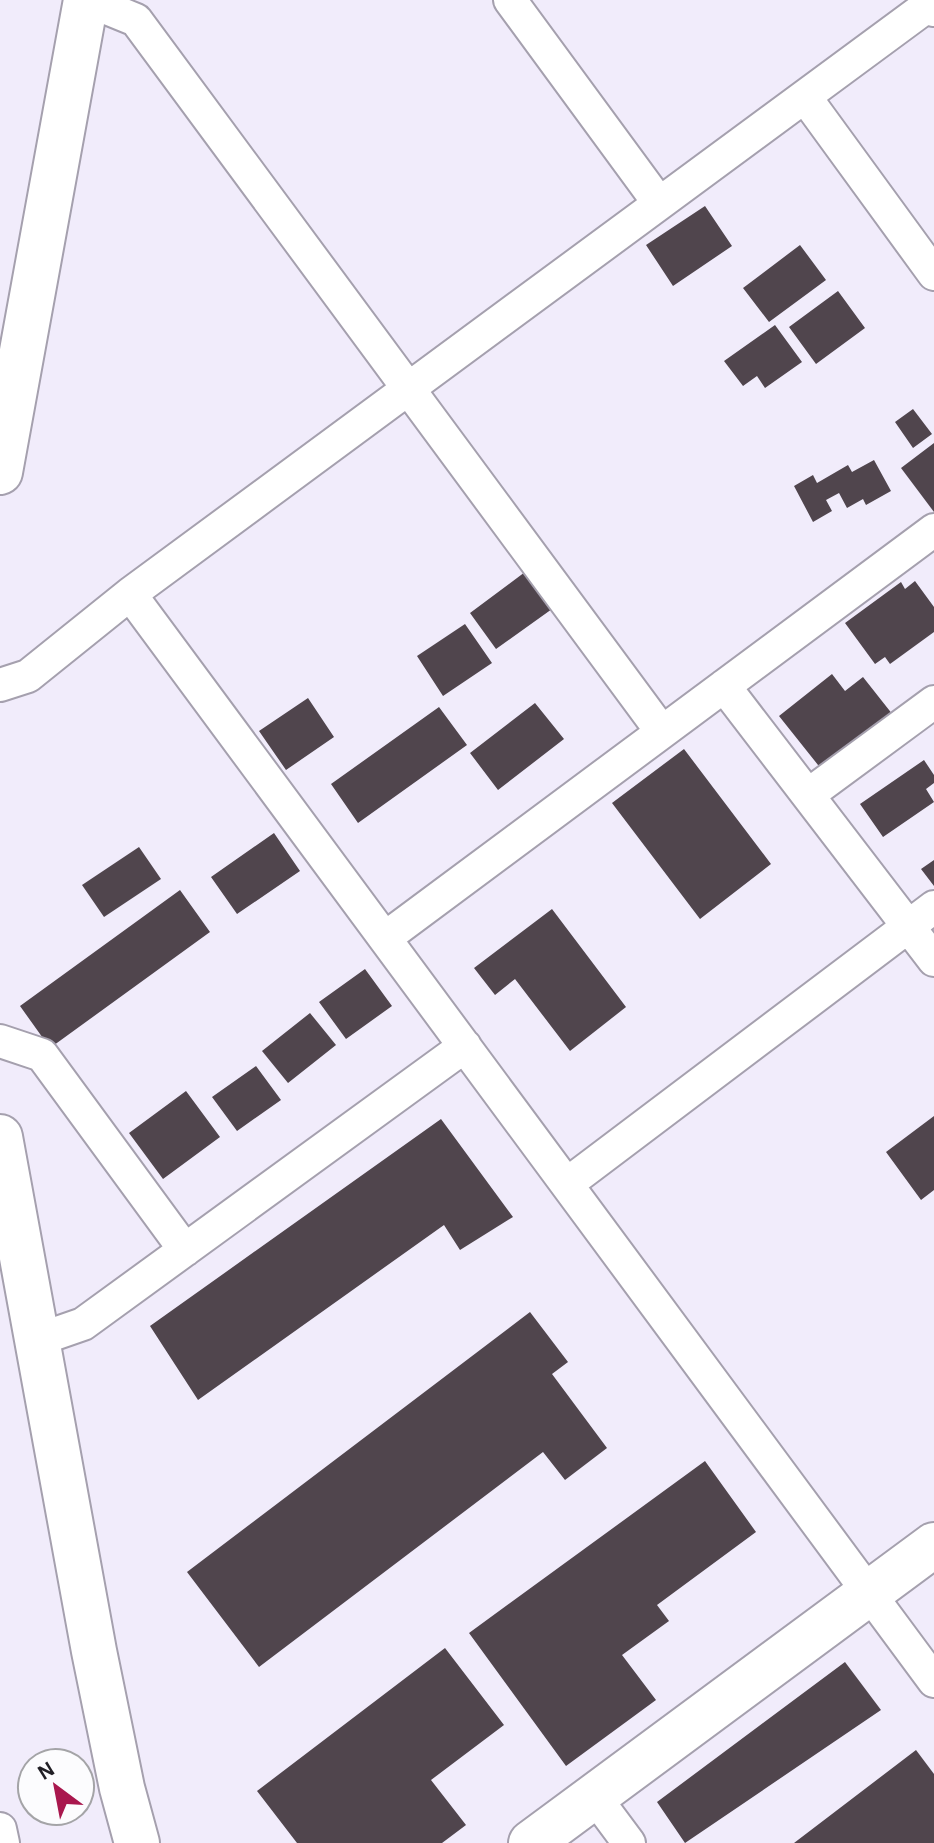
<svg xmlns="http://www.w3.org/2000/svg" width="934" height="1843" font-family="'Alegreya Sans',sans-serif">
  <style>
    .building { fill: #50454d }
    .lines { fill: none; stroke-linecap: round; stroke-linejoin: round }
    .street-casing { stroke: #a5a0ae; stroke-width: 36 }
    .secondary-casing { stroke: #a5a0ae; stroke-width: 48 }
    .street { stroke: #fff; stroke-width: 32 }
    .secondary { stroke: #fff; stroke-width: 44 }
  </style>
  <rect width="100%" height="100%" fill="#f1ecfb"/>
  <path class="building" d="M 705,206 L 732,246 L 673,286 L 646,245 Z
    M 800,245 L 826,280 L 769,322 L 743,288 Z
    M 838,291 L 865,328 L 816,364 L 789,327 Z
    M 775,325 L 802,362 L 765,388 L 757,376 L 743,386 L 724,361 Z
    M 913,409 L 932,434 L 913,448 L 895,422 Z
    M 934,443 L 934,512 L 901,468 Z
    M 874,460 L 891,491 L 866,505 L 863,499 L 847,508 L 839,493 L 826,500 L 832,511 L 813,522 L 794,486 L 813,475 L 817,483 L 848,465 L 852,472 Z
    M 525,572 L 552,609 L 496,649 L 470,613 Z
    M 915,581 L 934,607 L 934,632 L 890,664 L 885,657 L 875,664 L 845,623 L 901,582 L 905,589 Z
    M 465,624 L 492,663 L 443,696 L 417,656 Z
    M 832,674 L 845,691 L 863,677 L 893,715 L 822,770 L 779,716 Z
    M 308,698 L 334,737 L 286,770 L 259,731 Z
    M 535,703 L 564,739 L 498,790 L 470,753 Z
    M 439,707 L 467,745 L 358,823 L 331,784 Z
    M 684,749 L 771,864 L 700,919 L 612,803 Z
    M 924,760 L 934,775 L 934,783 L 926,789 L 934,802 L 883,837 L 860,804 Z
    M 274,833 L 300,871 L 237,914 L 211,877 Z
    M 139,847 L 161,879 L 104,917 L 82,885 Z
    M 934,860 L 934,886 L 921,869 Z
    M 180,890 L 210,932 L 50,1048 L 20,1006 Z
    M 552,909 L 626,1007 L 570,1051 L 515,979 L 495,995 L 474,968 Z
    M 365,969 L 392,1006 L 346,1039 L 319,1002 Z
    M 310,1013 L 336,1045 L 288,1083 L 262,1051 Z
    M 256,1066 L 281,1100 L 237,1131 L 212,1097 Z
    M 186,1091 L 220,1137 L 163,1179 L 129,1133 Z
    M 934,1116 L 934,1190 L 921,1200 L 886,1152 Z
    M 441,1119 L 513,1217 L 460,1250 L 444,1225 L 198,1400 L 150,1326 Z
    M 530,1312 L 568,1362 L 552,1374 L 607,1448 L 565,1480 L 543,1452 L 259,1667 L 187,1572 Z
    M 705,1461 L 756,1532 L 657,1605 L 669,1621 L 622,1655 L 656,1700 L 566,1766 L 469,1633 Z
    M 445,1648 L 504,1725 L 431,1780 L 466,1825 L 442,1843 L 297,1843 L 257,1791 Z
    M 845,1662 L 881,1710 L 685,1843 L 657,1802 Z
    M 916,1750 L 934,1774 L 934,1843 L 794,1843 Z"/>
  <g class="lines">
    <g class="street-casing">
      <path id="street" d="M 87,0 L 136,20 L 662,732
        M 510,0 L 659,203
        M 805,97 L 934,274
        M 130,594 L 934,1681
        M 0,685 L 28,676 L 130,594 L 934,1
        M 724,686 L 934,960
        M 808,795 L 934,702
        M 385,938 L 934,530
        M 0,1041 L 42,1055 L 185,1250
        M 567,1184 L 934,907
        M 37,1340 L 83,1324 L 465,1046
        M 594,1796 L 629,1843
        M 0,1829 L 3,1843"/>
    </g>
    <g class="secondary-casing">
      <path id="secondary" d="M 931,0 L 934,4
        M 0,472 L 86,0
        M 0,1137 L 94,1651 L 122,1788 L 137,1843
        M 531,1843 L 934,1545"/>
    </g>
    <use href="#street" class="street"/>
    <use href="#secondary" class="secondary"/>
  </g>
  <g transform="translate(56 1787) rotate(328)"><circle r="38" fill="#fcfcfe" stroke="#a4a4a7" stroke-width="2"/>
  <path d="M0-6L14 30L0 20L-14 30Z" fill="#a9174e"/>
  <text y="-12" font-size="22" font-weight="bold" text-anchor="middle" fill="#211f25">N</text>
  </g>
</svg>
